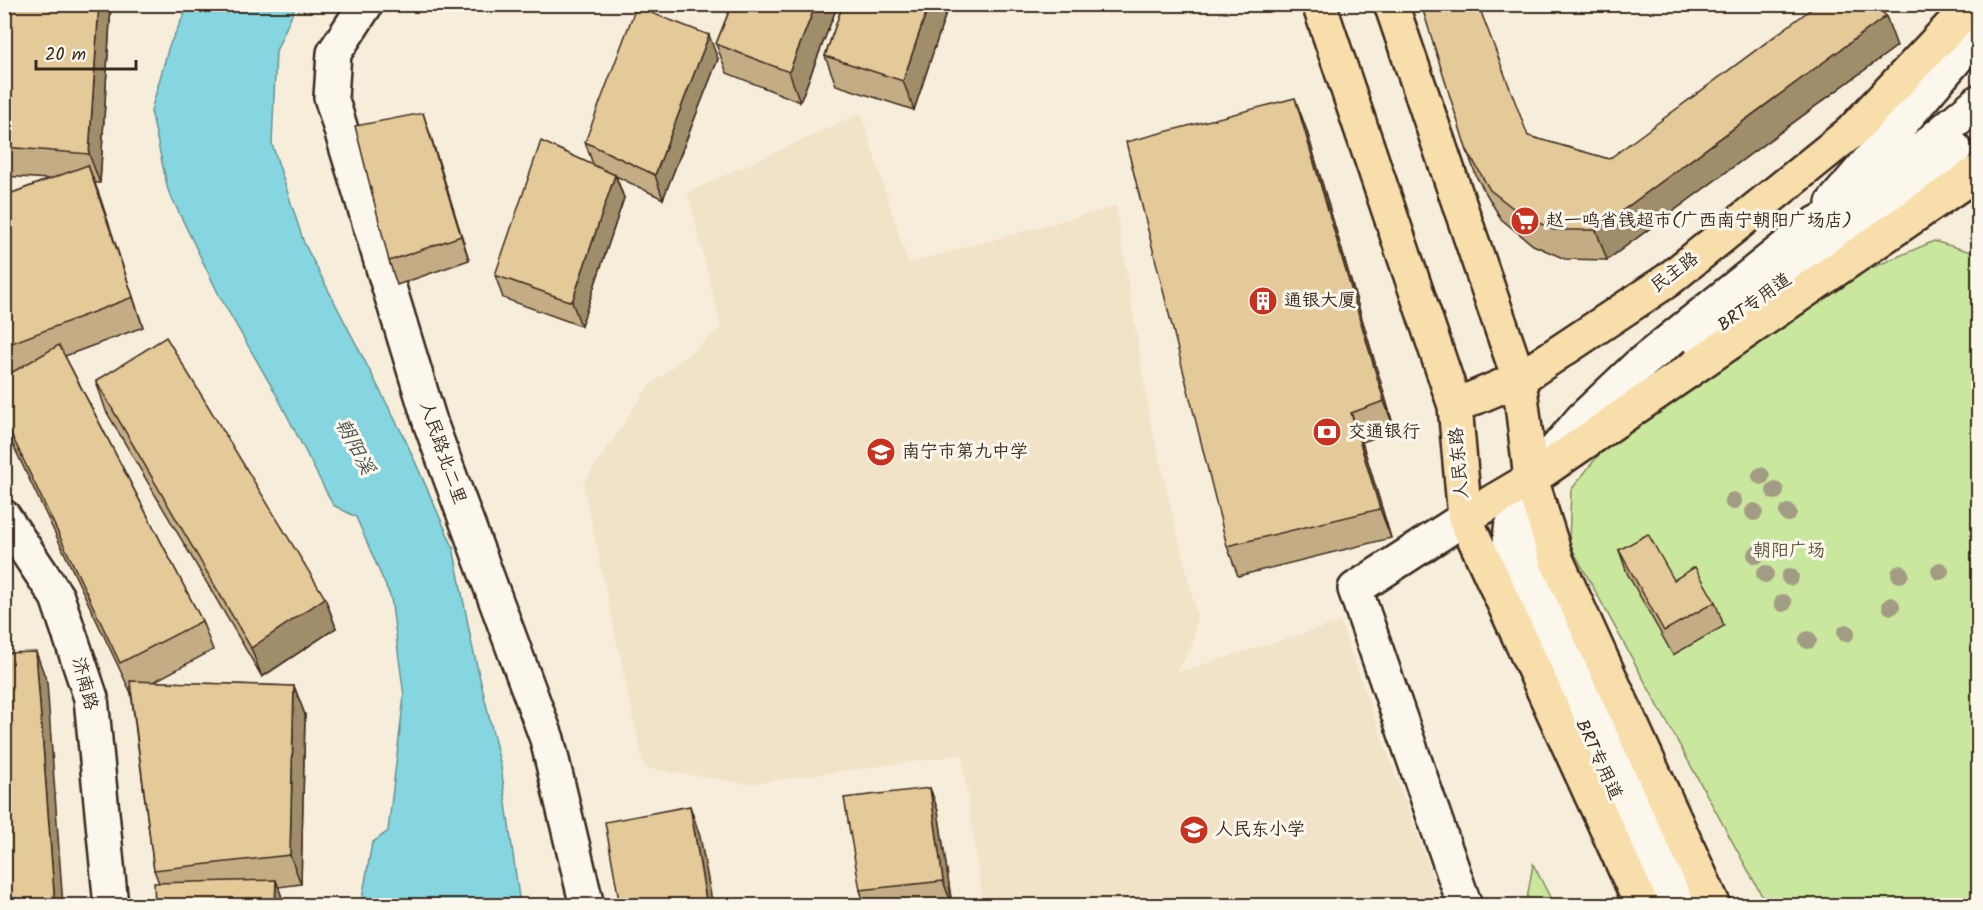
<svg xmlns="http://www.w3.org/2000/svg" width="1983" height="910" font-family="Kalam,'LXGW WenKai TC',sans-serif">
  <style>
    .built { fill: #f1e3c7 }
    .green { fill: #cae79e; stroke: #82885e; stroke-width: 1.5 }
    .water { fill: #85d6e0; stroke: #679192; stroke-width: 1.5 }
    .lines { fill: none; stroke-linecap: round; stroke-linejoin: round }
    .minor-casing { stroke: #3b2a1e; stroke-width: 38 }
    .major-casing { stroke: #3b2a1e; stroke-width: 38 }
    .minor { stroke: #fbf7ec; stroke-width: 33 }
    .major { stroke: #f8deab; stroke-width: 33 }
    .tree { fill: #a39c85 }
    .wall { fill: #c4ad84; stroke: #3b2a1e; stroke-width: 1.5 }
    .shaded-wall { fill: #a08d6b; stroke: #3b2a1e; stroke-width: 1.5 }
    .building { fill: #e4c999; stroke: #3b2a1e; stroke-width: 1.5 }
    .labels { text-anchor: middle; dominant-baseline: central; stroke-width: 6; stroke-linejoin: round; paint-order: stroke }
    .poi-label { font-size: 18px; fill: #3b2a1e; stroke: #fbf7ec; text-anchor: start }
    .street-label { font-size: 18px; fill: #3b2a1e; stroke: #fbf7ec }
    .park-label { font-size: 18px; fill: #5f593e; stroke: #fbf7ec }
    .water-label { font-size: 20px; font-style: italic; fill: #4e554e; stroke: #fbf7ec }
  </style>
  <rect width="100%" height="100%" fill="#f6eedb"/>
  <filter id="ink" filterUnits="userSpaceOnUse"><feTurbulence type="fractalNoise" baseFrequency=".0167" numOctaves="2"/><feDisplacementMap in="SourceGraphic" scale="12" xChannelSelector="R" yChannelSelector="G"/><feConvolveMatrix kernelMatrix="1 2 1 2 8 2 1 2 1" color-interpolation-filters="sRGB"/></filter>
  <g filter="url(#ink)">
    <path class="built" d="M 861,113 L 908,263 L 1116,206 L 1150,419 L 1197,616 L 1192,647 L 1175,673 L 1340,622 L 1443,905 L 983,905 L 962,755 L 748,784 L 644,768 L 583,484 L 649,386 L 721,328 L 688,192 Z"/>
    <path class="green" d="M 1934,241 L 1978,254 L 1978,905 L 1767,905 L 1569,543 L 1571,490 L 1604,448 L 1839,282 Z
      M 1533,864 L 1554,905 L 1526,905 Z"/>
    <path class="water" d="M 189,5 L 296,5 L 276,51 L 272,144 L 304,243 L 405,439 L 453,547 L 472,645 L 501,767 L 520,905 L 361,905 L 372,843 L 388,831 L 404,696 L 391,598 L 356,517 L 333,505 L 276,394 L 220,297 L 168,190 L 151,111 L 169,46 Z"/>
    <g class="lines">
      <g class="minor-casing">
        <path id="minor" d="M 366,4 L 334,53 L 331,97 L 431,425 L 547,739 L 587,906
          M 1833,203 L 1978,33
          M 1700,342 L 1914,188 L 1955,149
          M 1531,502 L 1531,533 L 1550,597 L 1691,906
          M 4,517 L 57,597 L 91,698 L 111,906
          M 1465,906 L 1355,589 L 1465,518
          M 1665,906 L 1529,610 L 1509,557 L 1511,529 L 1531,479 L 1582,419 L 1639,365 L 1812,226 L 1862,199 L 1978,102"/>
      </g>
      <g class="major-casing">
        <path id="major" d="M 1319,4 L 1455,406 L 1465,518 L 1642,906
          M 1391,4 L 1519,379 L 1531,479 L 1557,561 L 1714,906
          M 1455,406 L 1519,379 L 1668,280 L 1851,132 L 1972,4
          M 1465,518 L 1531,479 L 1978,172"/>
      </g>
      <use href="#minor" class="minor"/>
      <use href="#major" class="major"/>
    </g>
    <g class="tree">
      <circle cx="1761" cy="476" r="9"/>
      <circle cx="1775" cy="491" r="9"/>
      <circle cx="1733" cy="501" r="9"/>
      <circle cx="1754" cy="512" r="9"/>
      <circle cx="1788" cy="513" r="9"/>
      <circle cx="1784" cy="549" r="9"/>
      <circle cx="1756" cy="555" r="9"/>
      <circle cx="1940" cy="571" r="9"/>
      <circle cx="1765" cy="574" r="9"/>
      <circle cx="1900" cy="574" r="9"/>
      <circle cx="1790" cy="577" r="9"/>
      <circle cx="1783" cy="603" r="9"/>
      <circle cx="1891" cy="606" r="9"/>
      <circle cx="1846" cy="633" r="9"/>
      <circle cx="1808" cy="640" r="9"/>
    </g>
    <path class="wall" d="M 4,4 L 111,4 L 100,183 L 94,183 L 143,327 L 65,356 L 202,621 L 213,650 L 153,682 L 294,686 L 305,715 L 301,884 L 278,887 L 285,906 L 155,906 L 159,883 L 154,870 L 131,693 L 4,426 L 4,377 L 9,374 L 4,361 L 4,196 L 49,179 L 4,176 Z
      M 725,4 L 838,4 L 800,102 L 727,73 L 716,44 L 730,9 L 725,7 Z
      M 843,4 L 949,4 L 914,110 L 836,85 L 825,56 Z
      M 1897,46 L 1607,260 L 1565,259 L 1533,245 L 1501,219 L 1477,178 L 1466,148 L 1528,136 L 1609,159 Z
      M 718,59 L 663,199 L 616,176 L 624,198 L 581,326 L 503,298 L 495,275 L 593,164 L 585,142 Z
      M 1306,128 L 1395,431 L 1362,442 L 1391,538 L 1238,576 L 1227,546 Z
      M 431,137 L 469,260 L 397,285 L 389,261 Z
      M 96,381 L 325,598 L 336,628 L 262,677 L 106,411 Z
      M 1619,550 L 1715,602 L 1724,626 L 1673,655 L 1627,573 Z
      M 930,788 L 938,811 L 952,905 L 865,906 L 860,890 Z"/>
    <path class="shaded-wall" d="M 99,4 L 111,4 L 100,183 L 89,154 Z
      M 816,4 L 838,4 L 800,102 L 789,72 Z
      M 929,4 L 949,4 L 914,110 L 903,81 Z
      M 1886,16 L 1897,46 L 1607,260 L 1596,230 Z
      M 709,35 L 718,59 L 663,199 L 655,175 Z
      M 1295,98 L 1306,128 L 1395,431 L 1384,401 Z
      M 423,113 L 431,137 L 469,260 L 461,236 Z
      M 88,165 L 99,194 L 143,327 L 133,297 Z
      M 615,175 L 624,198 L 581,326 L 572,302 Z
      M 1351,413 L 1362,442 L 1391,538 L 1380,509 Z
      M 325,598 L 336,628 L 262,677 L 251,648 Z
      M 36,652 L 47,682 L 63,906 L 55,906 Z
      M 294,686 L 305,715 L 301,884 L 290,855 Z
      M 930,788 L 938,811 L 952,905 L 943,881 Z
      M 690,806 L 700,836 L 713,906 L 707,906 Z
      M 276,880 L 285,906 L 275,906 Z"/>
    <path class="building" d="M 4,4 L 99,4 L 89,154 L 4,147 Z
      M 732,4 L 816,4 L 789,72 L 716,44 Z
      M 843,4 L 929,4 L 903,81 L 825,56 Z
      M 1421,4 L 1478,4 L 1528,136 L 1609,159 L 1818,4 L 1875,4 L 1886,16 L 1596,230 L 1554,230 L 1522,215 L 1490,190 L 1466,148 Z
      M 636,7 L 709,35 L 655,175 L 585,142 Z
      M 1295,98 L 1384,401 L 1351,413 L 1380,509 L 1227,546 L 1126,142 Z
      M 423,113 L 461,236 L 389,261 L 355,126 Z
      M 541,141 L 615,175 L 572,302 L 495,275 Z
      M 88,165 L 133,297 L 4,346 L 4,196 Z
      M 166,337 L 325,598 L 251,648 L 96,381 Z
      M 59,345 L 202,621 L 120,663 L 4,419 L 4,377 Z
      M 1648,534 L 1674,580 L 1695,567 L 1715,602 L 1664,631 L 1619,550 Z
      M 36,652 L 55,906 L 4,906 L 4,653 Z
      M 130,681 L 294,686 L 290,855 L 154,870 Z
      M 930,788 L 943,881 L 860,890 L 844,798 Z
      M 690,806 L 707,906 L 620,906 L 605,822 Z
      M 276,880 L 275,906 L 155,906 L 154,883 Z"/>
  </g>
  <defs>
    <g id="supermarket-disc" transform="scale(1.5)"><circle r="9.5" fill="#c8321e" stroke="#fbf7ec"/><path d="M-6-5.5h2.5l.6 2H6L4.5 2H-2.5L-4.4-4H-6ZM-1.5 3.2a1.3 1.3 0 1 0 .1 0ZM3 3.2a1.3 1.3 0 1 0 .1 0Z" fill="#fff"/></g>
    <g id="building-disc" transform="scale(1.5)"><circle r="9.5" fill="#c8321e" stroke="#fbf7ec"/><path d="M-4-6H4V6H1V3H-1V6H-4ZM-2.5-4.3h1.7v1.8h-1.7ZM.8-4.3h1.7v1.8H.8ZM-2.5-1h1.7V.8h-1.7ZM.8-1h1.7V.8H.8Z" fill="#fff"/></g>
    <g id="bank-disc" transform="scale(1.5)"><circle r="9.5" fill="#c8321e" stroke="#fbf7ec"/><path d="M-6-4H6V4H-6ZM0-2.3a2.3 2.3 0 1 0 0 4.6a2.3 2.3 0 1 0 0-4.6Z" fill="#fff"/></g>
    <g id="school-disc" transform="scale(1.5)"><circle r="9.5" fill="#c8321e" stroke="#fbf7ec"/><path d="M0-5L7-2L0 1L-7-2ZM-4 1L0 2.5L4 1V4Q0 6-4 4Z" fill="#fff"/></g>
  </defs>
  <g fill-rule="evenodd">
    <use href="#supermarket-disc" x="1525" y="221"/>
    <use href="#building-disc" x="1263" y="301"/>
    <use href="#bank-disc" x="1327" y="432"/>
    <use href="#school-disc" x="881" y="452"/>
    <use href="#school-disc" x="1194" y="830"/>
  </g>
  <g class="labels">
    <g class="poi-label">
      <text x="1546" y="221">赵一鸣省钱超市(广西南宁朝阳广场店)</text>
      <text x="1284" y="301">通银大厦</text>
      <text x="1348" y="432">交通银行</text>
      <text x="902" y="452">南宁市第九中学</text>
      <text x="1215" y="830">人民东小学</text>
    </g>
    <g class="street-label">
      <text transform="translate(1675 273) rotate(-37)">民主路</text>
      <text transform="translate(1755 303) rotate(-36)">BRT专用道</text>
      <text transform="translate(442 453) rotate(71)">人民路北二里</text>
      <text transform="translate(1460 463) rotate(-95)">人民东路</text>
      <text transform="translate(84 684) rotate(75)">济南路</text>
      <text transform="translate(1598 760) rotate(65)">BRT专用道</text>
    </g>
    <g class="park-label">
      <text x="1789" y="551">朝阳广场</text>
    </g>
    <g class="water-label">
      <text transform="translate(354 447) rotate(62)">朝阳溪</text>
    </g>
  </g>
  <rect width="1983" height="910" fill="none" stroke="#fbf7ec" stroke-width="24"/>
  <rect x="12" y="12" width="1959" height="886" fill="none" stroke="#3b2a1e" stroke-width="2" filter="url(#ink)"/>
  <path d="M36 60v9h100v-9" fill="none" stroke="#3b2a1e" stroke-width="3"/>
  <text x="45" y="60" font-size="18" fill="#3b2a1e" stroke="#fbf7ec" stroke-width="4.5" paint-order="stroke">20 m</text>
</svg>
